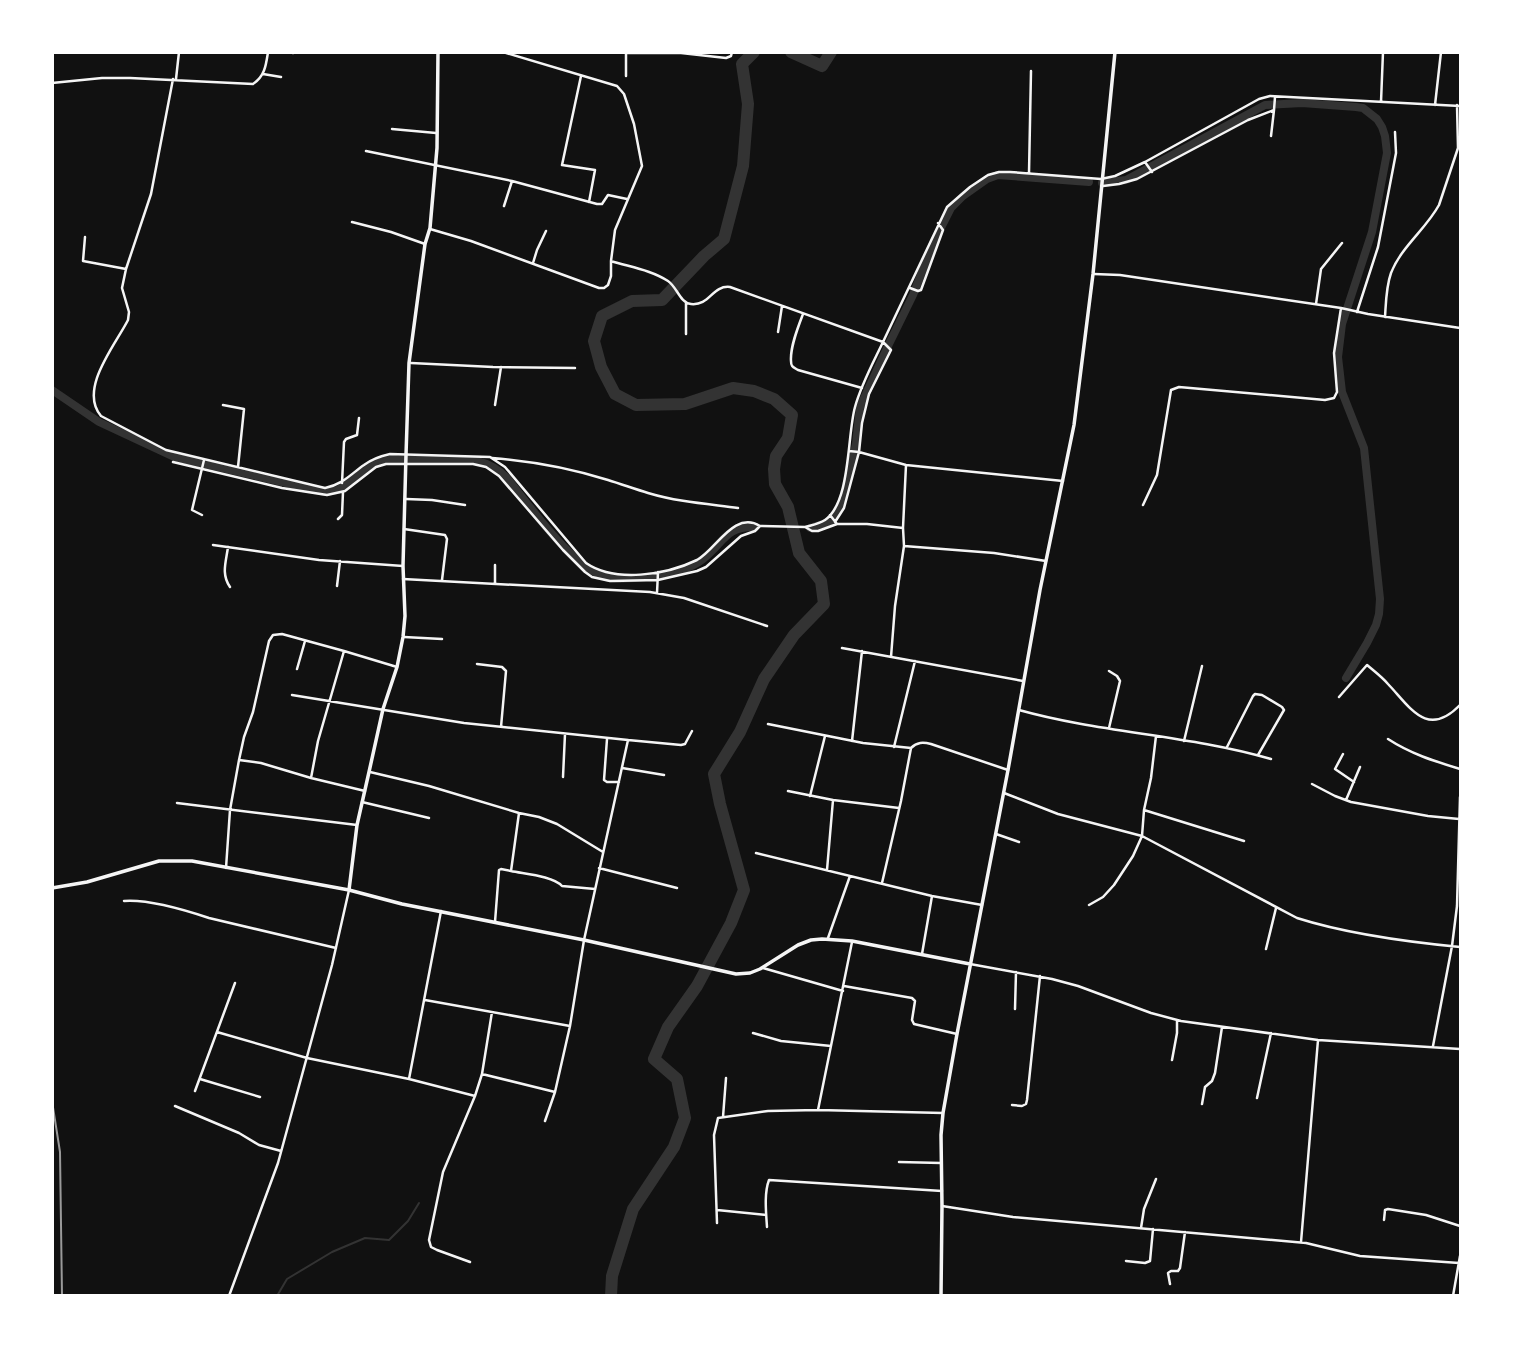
<svg xmlns="http://www.w3.org/2000/svg" width="1513" height="1348" font-family="Poppins,sans-serif">
  <style>
    .lines { fill: none; stroke-linecap: round; stroke-linejoin: round }
    .stream { stroke: #333; stroke-width: 2 }
    .canal { stroke: #333; stroke-width: 8 }
    .river { stroke: #333; stroke-width: 12 }
    .minor { stroke: #f5f5f5; stroke-width: 2.5 }
    .tertiary { stroke: #f5f5f5; stroke-width: 3.5 }
    .rail { stroke: #9a9a9a; stroke-width: 2 }
  </style>
  <rect width="100%" height="100%" fill="#111"/>
  <g class="lines">
    <path class="stream" d="M 277,1296 L 287,1279 L 332,1252 L 365,1238 L 389,1240 L 408,1221 L 419,1203"/>
    <path class="canal" d="M 1102,183 L 1126,180 L 1265,105 L 1302,103 L 1356,107 L 1363,108 L 1377,119 L 1382,127 L 1385,136 L 1387,153 L 1372,232 L 1342,324 L 1338,357 L 1342,392 L 1364,448 L 1380,599 L 1379,614 L 1376,625 L 1367,643 L 1346,678
      M 52,390 L 99,422 L 174,457 L 325,492 L 338,490 L 376,463 L 393,459 L 477,461 C 490,464 498,469 507,478 C 530,506 575,572 610,578 C 621,580 635,578 647,577 C 665,575 689,570 703,559 C 724,543 725,526 755,527
      M 810,528 L 829,522 L 837,514 L 843,498 L 856,444 L 860,407 L 889,344 L 913,295 L 934,241 L 945,220 L 951,208 L 963,196 L 987,179 L 998,175 L 1089,182"/>
    <path class="river" d="M 791,52 L 822,66 L 831,52
      M 611,1296 L 612,1276 L 633,1209 L 674,1147 L 685,1118 L 677,1079 L 654,1059 L 668,1027 L 697,986 L 731,923 L 744,890 L 720,804 L 714,774 L 740,732 L 764,679 L 794,635 L 824,604 L 821,581 L 799,553 L 788,507 L 775,484 L 774,469 L 776,456 L 788,438 L 792,415 L 774,399 L 754,391 L 733,388 L 685,404 L 636,405 L 615,394 L 601,367 L 594,341 L 602,316 L 632,301 L 662,300 L 704,256 L 724,239 L 743,166 L 748,104 L 742,64 L 754,52"/>
    <path class="minor" d="M 292,52 L 293,53
      M 626,52 L 626,76
      M 626,53 L 681,53 L 726,58 L 731,56 L 732,52
      M 263,74 L 281,77
      M 581,76 L 562,165 L 595,170 L 589,202
      M 176,79 L 179,52
      M 52,83 L 102,78 L 130,78 L 253,84 C 265,76 266,65 268,52
      M 1381,102 L 1383,52
      M 1435,105 L 1441,52
      M 392,129 L 436,133
      M 1271,136 L 1274,110
      M 366,151 L 512,181 L 504,206
      M 1145,162 L 1152,172
      M 1029,173 L 1031,71
      M 512,181 L 597,204 L 602,204 L 608,195 L 627,199
      M 1103,186 L 1119,184 L 1137,179 L 1248,120 L 1274,110 L 1275,97
      M 352,222 L 391,232 L 425,244
      M 430,229 L 471,241 L 599,288 L 604,288 L 608,285 L 611,276 L 611,261 L 615,230 L 642,166 L 634,124 L 624,94 L 617,86 L 503,52
      M 85,237 L 83,261 L 126,269 L 151,194 L 173,79
      M 611,261 C 630,267 651,270 668,281 C 677,287 680,303 691,304 C 710,306 712,285 730,287 L 883,342 L 947,207 L 970,187 L 988,175 L 999,172 L 1010,172 L 1101,179 L 1115,176 L 1145,162 L 1259,99 L 1270,96 L 1460,106
      M 533,263 L 537,250 L 546,231
      M 126,269 L 122,288 L 129,312 L 128,320 C 116,344 78,389 101,416 L 166,450 L 325,488 C 342,485 351,474 364,465 C 372,459 381,456 390,454 L 490,457 L 505,467 L 586,563 C 615,583 666,575 697,560 C 716,550 734,510 760,526
      M 1094,274 L 1120,275 L 1341,308 L 1368,314 L 1460,328
      M 910,288 L 918,291 L 921,290 L 943,230 L 938,223
      M 1316,304 L 1321,269 L 1342,243
      M 1357,312 L 1378,247 L 1396,153 L 1395,132
      M 803,314 C 798,327 790,347 791,361 C 791,367 793,367 798,370 L 862,388
      M 1385,317 C 1386,302 1386,287 1391,273 C 1401,247 1426,229 1439,205 L 1458,148 L 1457,105
      M 778,332 L 782,306
      M 686,334 L 686,303
      M 411,363 L 493,367 L 575,368
      M 223,405 L 244,409 L 238,467
      M 495,405 L 501,367
      M 849,451 L 859,452 L 906,465 L 1063,481
      M 492,458 C 531,461 570,468 608,480 C 621,484 635,489 648,493 C 678,502 708,504 738,508
      M 173,462 L 282,488 L 327,495 L 345,491 L 376,467 L 386,464 L 473,464 L 486,467 L 499,476 L 563,550 L 585,572 L 592,577 L 610,581 L 658,580 L 697,571 L 706,567 L 741,536 L 755,531 L 760,526 L 805,527 L 812,531 L 818,531 L 837,524
      M 342,483 L 344,442 L 346,439 L 357,435 L 359,418
      M 406,499 L 432,500 L 465,505
      M 1143,505 L 1157,475 L 1171,390 L 1179,387 L 1325,400 L 1334,398 L 1337,392 L 1334,353 L 1341,308
      M 202,515 L 192,510 L 204,460
      M 830,515 L 837,524 L 867,524 L 903,528 L 904,546 L 994,553 L 1046,561
      M 338,519 L 342,515 L 343,492
      M 805,527 C 812,525 819,524 825,520 C 851,502 847,435 855,407 C 861,385 873,363 883,342 L 891,350 L 869,394 L 862,423 L 859,452 L 844,508 L 835,522
      M 903,528 L 906,465
      M 404,529 L 445,535 L 447,539 L 442,580
      M 213,545 L 319,560 L 403,566
      M 228,547 C 226,562 221,574 230,587
      M 403,579 L 650,592 L 684,598 L 767,626
      M 495,583 L 495,565
      M 337,586 L 340,561
      M 657,593 L 658,572
      M 404,637 L 442,639
      M 842,648 L 1023,681
      M 891,657 L 895,606 L 904,546
      M 477,664 L 502,667 L 506,671 L 501,727
      M 297,669 L 305,641
      M 1109,671 L 1117,676 L 1120,681 L 1109,728
      M 292,695 L 464,723 L 628,740 L 584,940 L 570,1026 L 555,1092 L 545,1121
      M 1339,697 L 1367,665 C 1374,671 1382,677 1388,684 C 1410,707 1427,739 1460,705
      M 1019,710 C 1101,733 1189,735 1271,759
      M 768,724 L 863,743 L 911,748
      M 607,739 L 604,780 L 607,782 L 619,782
      M 1388,739 C 1411,754 1434,761 1460,769
      M 628,740 L 681,745 L 685,744 L 692,731
      M 852,741 L 862,651
      M 1184,741 L 1202,666
      M 894,747 L 915,661
      M 1227,747 L 1253,696 L 1255,694 L 1262,695 L 1282,707 L 1284,710 L 1258,755
      M 1343,754 L 1335,769 L 1354,782
      M 239,760 L 261,763 L 311,778 L 365,791
      M 622,768 L 664,775
      M 370,772 L 429,786 L 519,813 L 539,817 L 557,824 L 603,852
      M 563,777 L 565,734
      M 311,778 L 318,741 L 344,651
      M 1312,784 L 1335,796 L 1351,802 L 1428,816 L 1459,819
      M 788,791 L 833,800 L 827,870
      M 1004,793 L 1058,814 L 1142,836 L 1297,918 C 1347,934 1408,942 1460,947
      M 810,796 L 825,736
      M 833,800 L 899,808
      M 1346,800 L 1360,767
      M 362,802 L 429,818
      M 177,803 L 357,825
      M 1144,810 L 1244,841
      M 996,834 L 1019,842
      M 756,853 L 932,896 L 982,905
      M 226,868 L 230,810 L 239,760 L 244,737 L 253,712 L 269,641 L 273,635 L 282,634 L 344,651 L 397,667
      M 599,868 L 677,888
      M 511,871 C 525,874 553,876 562,886 L 595,889
      M 882,883 L 901,801 L 911,748 C 917,742 923,742 931,744 L 1008,770
      M 124,901 C 149,899 185,910 209,918 L 336,948
      M 1089,905 L 1103,897 L 1114,885 L 1133,856 L 1142,836 L 1144,810 L 1151,778 L 1156,736
      M 495,922 L 499,870 L 501,869 L 511,871 L 519,813
      M 828,938 L 850,876
      M 1266,949 L 1276,908
      M 922,954 L 932,896
      M 970,964 L 1052,979 L 1078,986 L 1151,1013 L 1181,1021 L 1318,1040 L 1460,1049
      M 763,968 L 843,991
      M 844,986 L 912,998 L 915,1001 L 912,1020 L 914,1024 L 957,1034
      M 425,1000 L 570,1026
      M 1015,1009 L 1016,972
      M 217,1032 L 307,1058 L 409,1079 L 475,1096 L 482,1074 L 555,1092
      M 753,1033 L 781,1041 L 831,1046
      M 1433,1046 L 1452,946 L 1457,906 L 1460,797
      M 1172,1060 L 1177,1033 L 1177,1020
      M 482,1074 L 492,1012
      M 200,1079 L 260,1097
      M 409,1079 L 441,911
      M 195,1091 L 235,983
      M 1257,1098 L 1271,1033
      M 1202,1104 L 1205,1087 L 1212,1081 L 1215,1073 L 1222,1027
      M 1012,1105 L 1022,1106 L 1026,1104 L 1027,1100 L 1040,976
      M 175,1106 L 239,1133 L 259,1145 L 281,1151
      M 818,1110 L 852,942
      M 723,1117 L 726,1078
      M 899,1162 L 941,1163
      M 942,1206 L 1013,1217 L 1306,1243 L 1360,1256 L 1459,1263
      M 717,1210 L 766,1215
      M 1384,1220 L 1385,1210 L 1388,1209 L 1426,1215 L 1460,1226
      M 717,1223 L 714,1135 L 718,1118 L 768,1111 L 818,1110 L 943,1113
      M 767,1227 C 766,1212 764,1193 769,1180 L 942,1191
      M 1141,1228 L 1144,1209 L 1156,1179
      M 1301,1242 L 1318,1040
      M 1126,1261 L 1145,1263 L 1150,1261 L 1153,1229
      M 470,1262 L 437,1250 L 431,1247 L 429,1240 L 443,1172 L 475,1096
      M 1170,1284 L 1168,1273 L 1171,1271 L 1178,1271 L 1180,1268 L 1185,1232
      M 229,1296 L 278,1163 L 332,965 L 349,890
      M 1453,1296 L 1460,1256"/>
    <path class="tertiary" d="M 52,888 L 87,882 L 159,861 L 192,861 L 349,890 L 402,904 L 584,940 L 736,974 L 750,973 L 760,969 L 798,945 L 811,940 L 822,939 L 852,941 L 970,964
      M 349,890 L 357,825 L 369,772 L 383,709 L 397,667 L 403,637 L 405,616 L 403,566 L 406,455 L 409,363 L 425,244 L 430,228 L 437,148 L 438,52
      M 941,1296 L 942,1206 L 941,1135 L 943,1113 L 957,1034 L 1008,770 L 1040,590 L 1074,425 L 1093,274 L 1115,52"/>
    <path class="rail" d="M 52,1101 L 60,1152 L 62,1296"/>
  </g>
  <rect width="1513" height="1348" fill="none" stroke="#ffffff" stroke-width="108"/>
</svg>
